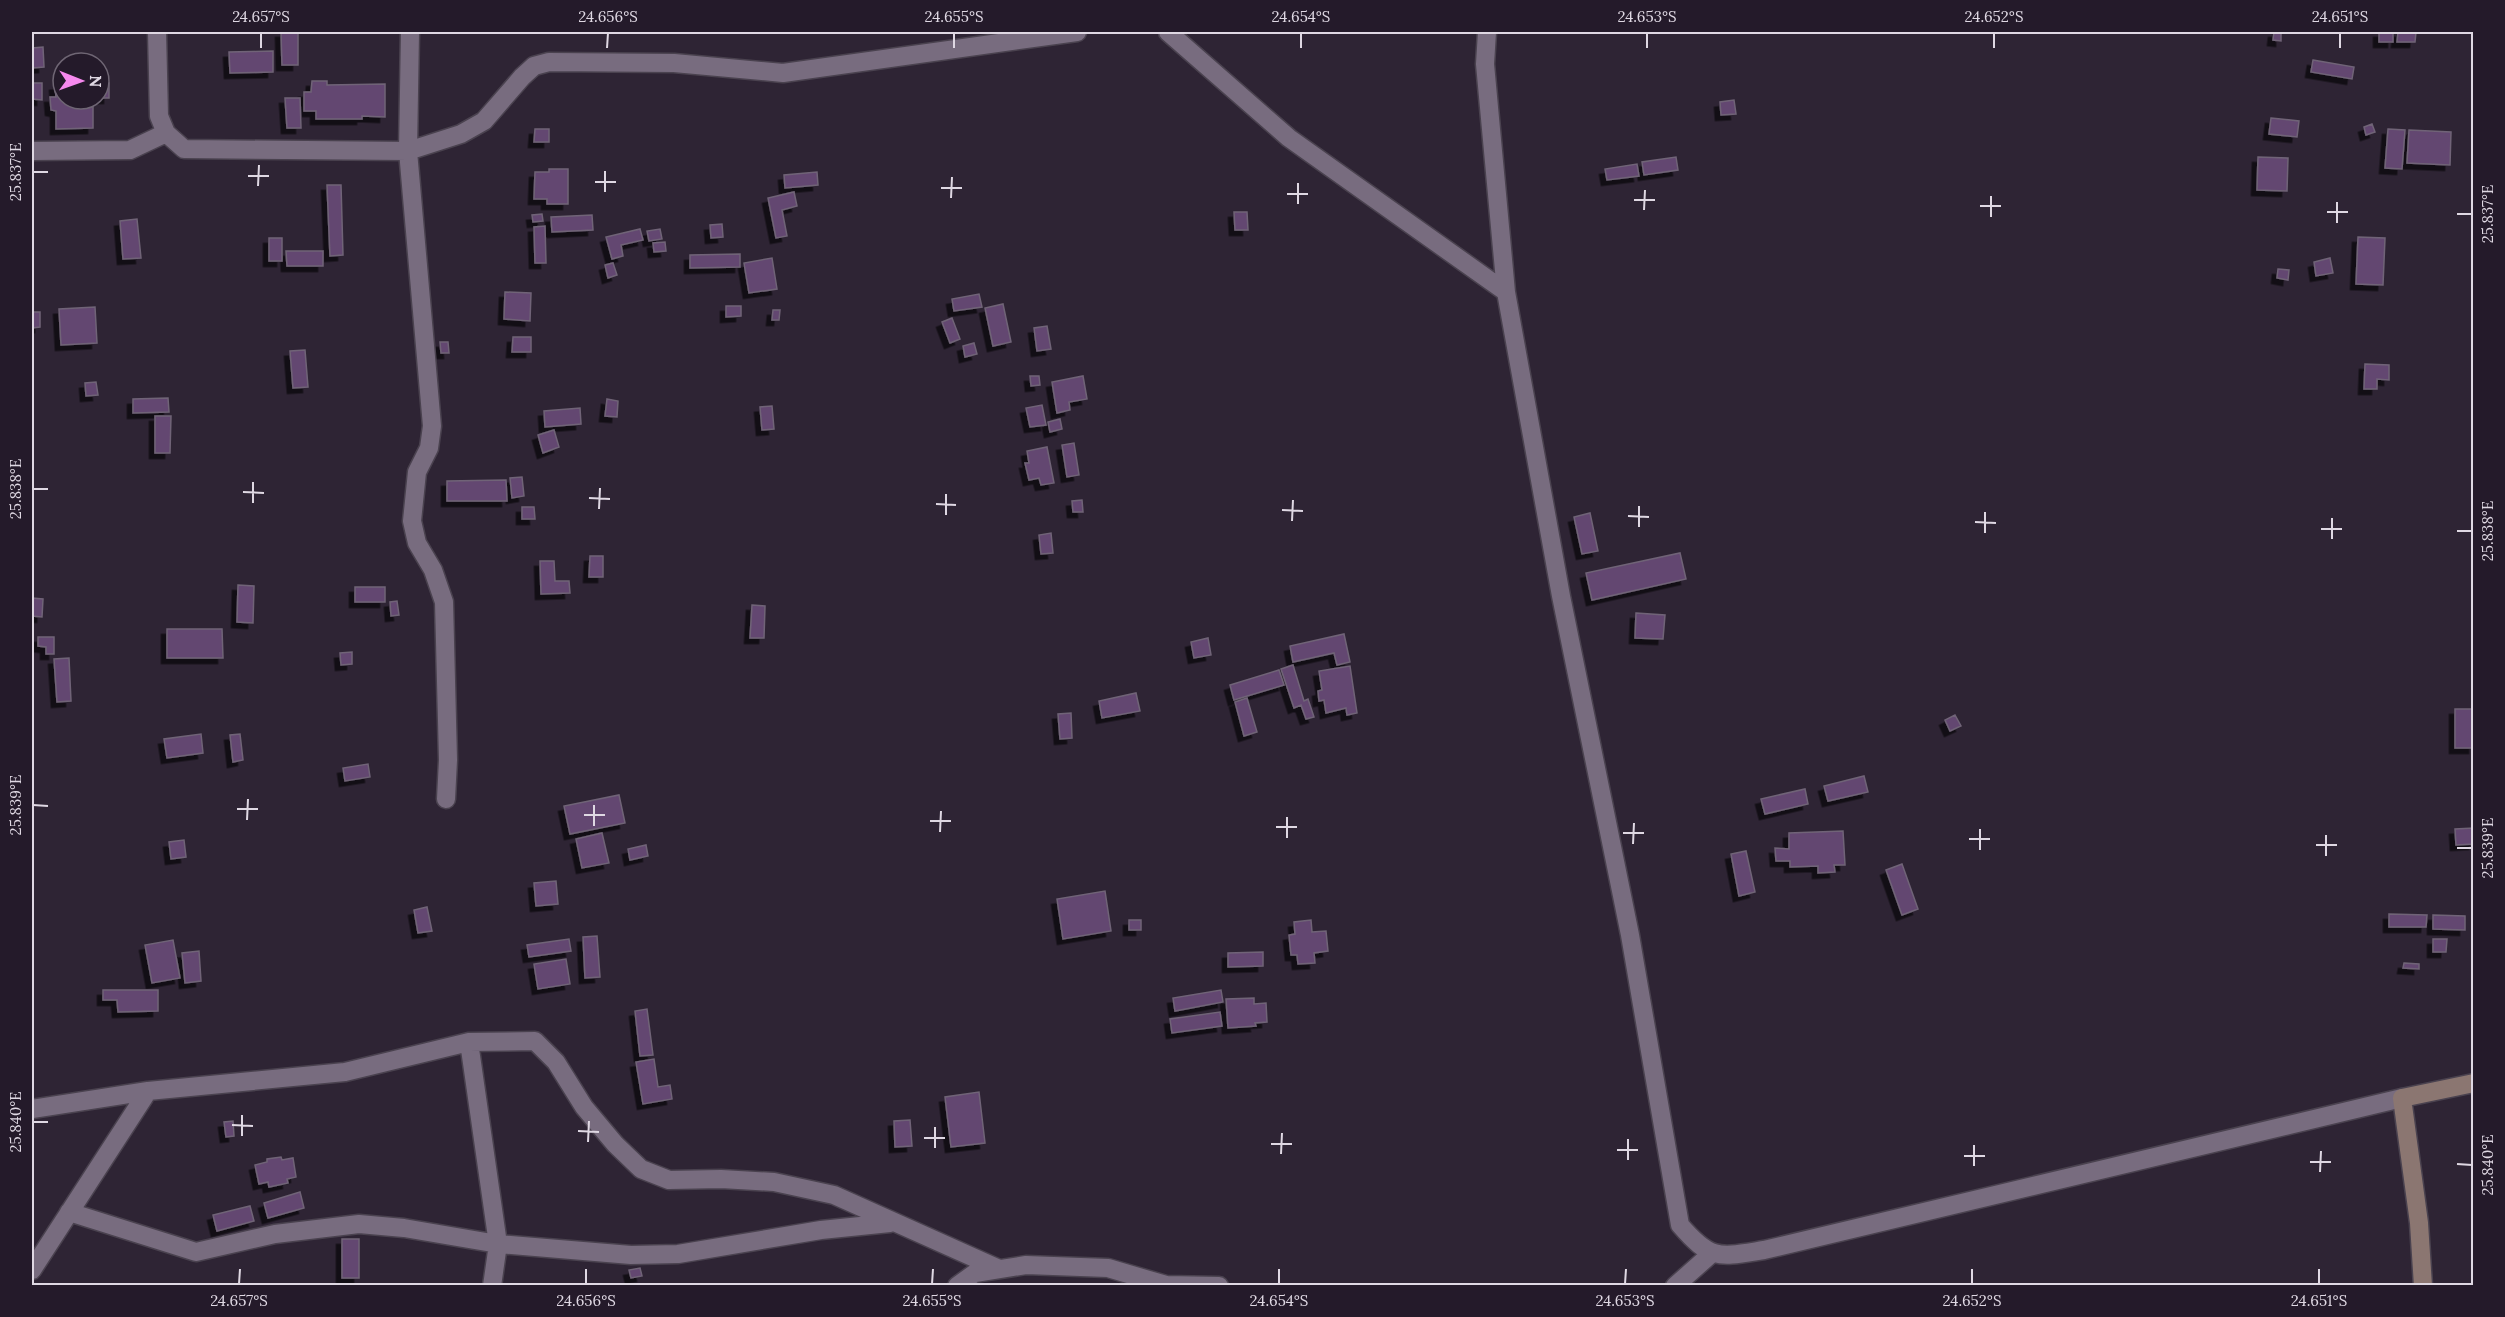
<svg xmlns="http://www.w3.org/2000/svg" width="2505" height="1317" font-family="Lora,serif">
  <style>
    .building { fill: #634771; stroke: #706477; stroke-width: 1.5; filter: url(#shadow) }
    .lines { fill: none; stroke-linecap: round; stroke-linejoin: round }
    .street-casing { stroke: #4a424f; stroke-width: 21 }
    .secondary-casing { stroke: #4a424f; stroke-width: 21 }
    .street { stroke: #786c7f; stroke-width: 18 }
    .secondary { stroke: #8b7671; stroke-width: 18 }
    .ticks { fill: none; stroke: #dfd8e3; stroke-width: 2 }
    .neatline { fill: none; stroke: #dfd8e3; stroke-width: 2 }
    .ticks-label { font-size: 15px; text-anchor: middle; fill: #dfd8e3 }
  </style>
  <defs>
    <filter id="shadow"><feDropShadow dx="-5.5" dy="5.5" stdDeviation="0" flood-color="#0009"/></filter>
  </defs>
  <rect width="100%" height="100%" fill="#2e2434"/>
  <path class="building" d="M 281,32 L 298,32 L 298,65 L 282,65 Z
    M 2274,32 L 2281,32 L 2281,41 L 2273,40 Z
    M 2379,32 L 2393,32 L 2393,42 L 2379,42 Z
    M 2398,32 L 2416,32 L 2415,42 L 2397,42 Z
    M 43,47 L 44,67 L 32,68 L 32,48 Z
    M 273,51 L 273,72 L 230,73 L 229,52 Z
    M 2313,60 L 2354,67 L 2352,79 L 2311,72 Z
    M 312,81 L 327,81 L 327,85 L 385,84 L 385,117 L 362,116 L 362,119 L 316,119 L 316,111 L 304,111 L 304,92 L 311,92 Z
    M 32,83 L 42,83 L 42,100 L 32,99 Z
    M 99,83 L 109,83 L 109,98 L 99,98 Z
    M 63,84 L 63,99 L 93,99 L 93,128 L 56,129 L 56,111 L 51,110 L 50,97 L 56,97 L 55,85 Z
    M 285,98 L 300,98 L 301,128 L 287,128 Z
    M 1734,100 L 1736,114 L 1721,115 L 1720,102 Z
    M 2271,118 L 2299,121 L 2297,137 L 2269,134 Z
    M 2372,124 L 2375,132 L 2366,135 L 2364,127 Z
    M 535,129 L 549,129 L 549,142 L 534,142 Z
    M 2388,129 L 2405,130 L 2402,169 L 2385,168 Z
    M 2409,130 L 2451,132 L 2450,165 L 2407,163 Z
    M 1676,157 L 1678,170 L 1644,175 L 1642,162 Z
    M 2258,157 L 2288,158 L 2287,191 L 2257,190 Z
    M 1637,164 L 1639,176 L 1607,180 L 1605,169 Z
    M 549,169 L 568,169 L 568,204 L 547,204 L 547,199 L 534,199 L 535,172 L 549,172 Z
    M 817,172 L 818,185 L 785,188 L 784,175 Z
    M 327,185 L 341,185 L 343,255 L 330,256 Z
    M 794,192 L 797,206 L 782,210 L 787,236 L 776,238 L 768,198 Z
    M 1234,212 L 1247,212 L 1248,230 L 1235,230 Z
    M 542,214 L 543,221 L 533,222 L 532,215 Z
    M 592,215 L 593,230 L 552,232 L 551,217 Z
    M 137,219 L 141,258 L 123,259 L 120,221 Z
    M 722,224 L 723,237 L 711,238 L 710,225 Z
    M 545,226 L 546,263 L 535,263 L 534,227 Z
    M 640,229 L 643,240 L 621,245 L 623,256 L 612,259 L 606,237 Z
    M 660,229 L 662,239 L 649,241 L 647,231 Z
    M 2358,237 L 2385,238 L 2383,285 L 2356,284 Z
    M 269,238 L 282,238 L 282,261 L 269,261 Z
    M 665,242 L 666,251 L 654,252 L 653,243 Z
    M 286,251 L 323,251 L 323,266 L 287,266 Z
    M 740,254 L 740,267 L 690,268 L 690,255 Z
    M 772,258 L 777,289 L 749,293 L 744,263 Z
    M 2330,258 L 2333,273 L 2316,276 L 2314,262 Z
    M 613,263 L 617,275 L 608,278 L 605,265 Z
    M 2278,269 L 2289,270 L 2288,280 L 2277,278 Z
    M 505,292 L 531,293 L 530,321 L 504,319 Z
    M 979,294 L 982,307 L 954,311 L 952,299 Z
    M 1003,304 L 1011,342 L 993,346 L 985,308 Z
    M 726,306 L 741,306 L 741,316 L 726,317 Z
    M 95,307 L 97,343 L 61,345 L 59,309 Z
    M 773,310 L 780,310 L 779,320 L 772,320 Z
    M 32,312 L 40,312 L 40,327 L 32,328 Z
    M 952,318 L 960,339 L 950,343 L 942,322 Z
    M 1047,326 L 1051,349 L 1037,351 L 1034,328 Z
    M 513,337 L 531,337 L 531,352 L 512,352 Z
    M 440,342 L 448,342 L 449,353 L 441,353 Z
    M 974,343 L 977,354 L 965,357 L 963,346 Z
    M 305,350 L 308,387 L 293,388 L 290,351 Z
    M 2365,364 L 2389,365 L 2389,380 L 2377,379 L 2377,389 L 2364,389 Z
    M 1030,376 L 1039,376 L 1040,385 L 1031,386 Z
    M 1083,376 L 1087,399 L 1069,402 L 1070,410 L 1057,413 L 1052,382 Z
    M 96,382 L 98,395 L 86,396 L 85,383 Z
    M 168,398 L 169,412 L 133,413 L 133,399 Z
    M 607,399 L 618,401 L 617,417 L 605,416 Z
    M 1042,405 L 1046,425 L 1030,427 L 1026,408 Z
    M 772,406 L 774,429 L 762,430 L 760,407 Z
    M 580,408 L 581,424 L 545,427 L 544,411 Z
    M 155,416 L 171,416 L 170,453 L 155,453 Z
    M 1060,419 L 1062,429 L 1050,432 L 1048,422 Z
    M 554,430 L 559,447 L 543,453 L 538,435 Z
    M 1074,443 L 1079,475 L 1067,477 L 1062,445 Z
    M 1047,447 L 1054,483 L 1041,485 L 1039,478 L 1029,480 L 1025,463 L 1029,463 L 1027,451 Z
    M 522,477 L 524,496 L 512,498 L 510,478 Z
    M 506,480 L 507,501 L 447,501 L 447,481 Z
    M 1082,500 L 1083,512 L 1073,512 L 1072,501 Z
    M 522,507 L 534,507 L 535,519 L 522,519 Z
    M 1590,513 L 1598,551 L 1582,554 L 1574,517 Z
    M 1051,533 L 1053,553 L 1041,554 L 1039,535 Z
    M 1680,553 L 1686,579 L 1592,600 L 1586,573 Z
    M 590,556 L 603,556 L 603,577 L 589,577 Z
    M 540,561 L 554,561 L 555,581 L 569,581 L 570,593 L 541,594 Z
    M 238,585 L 254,586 L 253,623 L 237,622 Z
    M 355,587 L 385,587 L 385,602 L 355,602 Z
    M 32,598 L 43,599 L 42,617 L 32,616 Z
    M 397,601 L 399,615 L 391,616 L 390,602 Z
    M 752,605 L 765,606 L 764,638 L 750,638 Z
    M 1636,613 L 1665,615 L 1663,639 L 1635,638 Z
    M 167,629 L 222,629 L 223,658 L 167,658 Z
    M 1344,634 L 1350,662 L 1337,665 L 1334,653 L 1293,662 L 1290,646 Z
    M 38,637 L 54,637 L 54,654 L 46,654 L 46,647 L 38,646 Z
    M 1208,638 L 1211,655 L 1194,658 L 1191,642 Z
    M 352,652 L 352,664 L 341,665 L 340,653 Z
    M 69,658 L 71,701 L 57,702 L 54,659 Z
    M 1293,665 L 1304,701 L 1308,699 L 1314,717 L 1306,719 L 1301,705 L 1294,708 L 1281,669 Z
    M 1350,666 L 1357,713 L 1347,715 L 1346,708 L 1326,713 L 1324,700 L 1319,701 L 1318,691 L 1322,690 L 1319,671 Z
    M 1279,670 L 1284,685 L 1234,700 L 1230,685 Z
    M 1136,693 L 1140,711 L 1102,718 L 1099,701 Z
    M 1247,698 L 1257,732 L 1244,736 L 1235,702 Z
    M 2455,709 L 2474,709 L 2474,748 L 2455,748 Z
    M 1071,713 L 1072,738 L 1060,739 L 1058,714 Z
    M 1955,715 L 1961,726 L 1950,731 L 1945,720 Z
    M 201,734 L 203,753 L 167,758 L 164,739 Z
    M 240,734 L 243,760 L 233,762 L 230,735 Z
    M 368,764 L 370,777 L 345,781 L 343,768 Z
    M 1864,776 L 1868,792 L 1828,801 L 1824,786 Z
    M 1805,789 L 1808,804 L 1765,814 L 1761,799 Z
    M 619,795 L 625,823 L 570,834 L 564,806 Z
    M 2474,828 L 2474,844 L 2456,845 L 2455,829 Z
    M 1843,831 L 1845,865 L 1834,865 L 1835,872 L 1818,873 L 1818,866 L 1790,867 L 1790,861 L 1776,861 L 1775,848 L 1789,849 L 1789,833 Z
    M 602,833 L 609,863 L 582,868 L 576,839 Z
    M 184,840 L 186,857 L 171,859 L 169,842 Z
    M 646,845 L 648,856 L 630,860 L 628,849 Z
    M 1746,851 L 1755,892 L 1739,896 L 1731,854 Z
    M 1902,864 L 1918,909 L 1902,915 L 1886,870 Z
    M 556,881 L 558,904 L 536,906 L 534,883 Z
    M 1105,891 L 1111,931 L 1063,939 L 1057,899 Z
    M 427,907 L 432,931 L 418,933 L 414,910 Z
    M 2389,914 L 2427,915 L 2426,927 L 2389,927 Z
    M 2433,915 L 2465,916 L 2465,930 L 2433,929 Z
    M 1129,920 L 1141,920 L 1141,930 L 1129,930 Z
    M 1311,920 L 1312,932 L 1326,931 L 1328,951 L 1314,953 L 1315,963 L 1298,964 L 1297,955 L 1291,955 L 1289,935 L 1295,934 L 1294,922 Z
    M 597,936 L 600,977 L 585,978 L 583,937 Z
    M 569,939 L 571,951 L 529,957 L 527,945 Z
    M 2433,939 L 2447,939 L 2446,952 L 2433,952 Z
    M 173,940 L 180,978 L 152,983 L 145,945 Z
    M 199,951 L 201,981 L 185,983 L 182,953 Z
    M 1263,952 L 1263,966 L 1228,967 L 1228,953 Z
    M 566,959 L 570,984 L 538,989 L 534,964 Z
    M 2404,963 L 2419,964 L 2419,969 L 2403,968 Z
    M 103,990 L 158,990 L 158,1011 L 118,1012 L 117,1000 L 103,1000 Z
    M 1221,990 L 1223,1002 L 1175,1011 L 1173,998 Z
    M 1254,998 L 1254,1004 L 1266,1003 L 1267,1022 L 1255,1023 L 1256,1026 L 1228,1028 L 1226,999 Z
    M 647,1009 L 653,1055 L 640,1056 L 635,1011 Z
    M 1220,1012 L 1222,1026 L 1172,1033 L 1170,1019 Z
    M 654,1059 L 658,1087 L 670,1085 L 672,1099 L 643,1104 L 636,1062 Z
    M 979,1092 L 985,1143 L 951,1147 L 945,1097 Z
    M 910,1120 L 912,1146 L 895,1147 L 894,1121 Z
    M 233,1121 L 234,1136 L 226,1137 L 224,1122 Z
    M 281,1157 L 282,1160 L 293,1158 L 296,1177 L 287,1179 L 288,1183 L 269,1187 L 268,1182 L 259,1184 L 255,1165 L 267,1162 L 267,1159 Z
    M 300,1192 L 304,1208 L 268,1218 L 264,1203 Z
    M 250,1206 L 254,1221 L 217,1231 L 213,1215 Z
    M 342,1239 L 359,1239 L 359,1278 L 342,1278 Z
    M 640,1268 L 642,1276 L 631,1278 L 629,1270 Z"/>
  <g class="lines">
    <g class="street-casing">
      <path id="street" d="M 157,32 L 159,116 L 166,133 L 184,149 L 408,151 L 461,134 L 484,121 L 522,77 L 534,66 L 549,62 L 674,63 L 783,73 L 1077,32
        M 410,32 L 408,151 L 432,426 L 429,448 L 417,472 L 412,521 L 417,543 L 433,570 L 444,602 L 448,760 L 446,799
        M 1168,32 L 1289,138 L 1506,292
        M 1487,32 L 1485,64 L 1506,292 L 1561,596 L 1630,935 L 1680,1225 C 1711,1261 1719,1257 1764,1250 L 2402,1098
        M 32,151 L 130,150 L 166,133
        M 469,1042 L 498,1244 L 492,1286
        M 32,1109 L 148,1091 L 345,1072 L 469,1042 L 535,1041 L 556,1062 L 584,1107 L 615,1144 L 641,1169 L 669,1180 L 721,1179 L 774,1182 L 834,1195 L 997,1268
        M 69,1212 L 196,1252 L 275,1234 L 359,1224 L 404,1228 L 498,1244 L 631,1255 L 678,1254 L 821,1230 L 890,1223
        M 32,1270 L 148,1091
        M 957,1286 L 975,1273 L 1026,1265 L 1108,1268 L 1166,1285 L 1219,1286
        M 1675,1286 L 1711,1254"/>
    </g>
    <g class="secondary-casing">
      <path id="secondary" d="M 2423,1286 L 2419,1223 L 2402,1098 L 2474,1083"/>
    </g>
    <use href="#street" class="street"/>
    <use href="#secondary" class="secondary"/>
  </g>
  <path class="ticks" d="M 261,48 L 261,33M 607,48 L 608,33M 954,48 L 954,33M 1301,48 L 1301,33M 1647,48 L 1647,33M 1994,48 L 1994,33M 2340,48 L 2340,33M 33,172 L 48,172M 248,176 L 269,176M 595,182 L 616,182M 258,186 L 259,165M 941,188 L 962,188M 605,192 L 605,171M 1287,194 L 1308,194M 951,198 L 952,177M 1634,200 L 1655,200M 1298,204 L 1298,183M 1980,206 L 2001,206M 1644,210 L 1645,190M 2327,212 L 2348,212M 2457,214 L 2472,214M 1991,217 L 1991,196M 2337,223 L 2337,202M 33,489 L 48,489M 243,492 L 264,493M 589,498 L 610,499M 253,503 L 253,482M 936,504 L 956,505M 599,509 L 600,488M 1282,510 L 1303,511M 946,515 L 946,494M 1628,516 L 1649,517M 1292,521 L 1293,500M 1975,522 L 1996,523M 1639,527 L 1639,506M 2321,529 L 2342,529M 2457,531 L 2472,531M 1985,533 L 1985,512M 2332,539 L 2332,518M 33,805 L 48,806M 237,809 L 258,809M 584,815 L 605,815M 247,820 L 248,799M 930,821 L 951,821M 594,826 L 594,805M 1276,827 L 1297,827M 940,832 L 941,811M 1623,833 L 1644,833M 1287,838 L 1287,817M 1969,839 L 1990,839M 1633,844 L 1634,823M 2316,845 L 2337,845M 2457,848 L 2472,848M 1980,850 L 1980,829M 2326,856 L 2326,835M 33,1122 L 48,1122M 232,1125 L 253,1126M 578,1131 L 599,1132M 242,1136 L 242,1115M 924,1138 L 945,1138M 588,1142 L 589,1121M 1271,1144 L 1292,1144M 935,1148 L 935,1127M 1617,1150 L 1638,1150M 1281,1154 L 1282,1133M 1964,1156 L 1985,1156M 1628,1160 L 1628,1139M 2310,1162 L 2331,1162M 2457,1164 L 2472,1165M 1974,1166 L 1974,1145M 2320,1172 L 2321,1151M 239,1284 L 240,1269M 586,1284 L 586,1269M 932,1284 L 933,1269M 1279,1284 L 1279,1269M 1625,1284 L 1626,1269M 1972,1284 L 1972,1269M 2319,1284 L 2319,1269"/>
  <rect width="2505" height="1317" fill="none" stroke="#241a2a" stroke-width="66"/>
  <g transform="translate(81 81) rotate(91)"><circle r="28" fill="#241a2a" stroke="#6f6674" stroke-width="1.5"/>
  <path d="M0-4.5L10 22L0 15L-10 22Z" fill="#f689ee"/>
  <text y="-9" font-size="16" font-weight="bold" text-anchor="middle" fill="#dfd8e3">N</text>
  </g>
  <rect x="33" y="33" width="2439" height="1251" class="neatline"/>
  <g class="ticks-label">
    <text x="261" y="22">24.657°S</text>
    <text x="608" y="22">24.656°S</text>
    <text x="954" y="22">24.655°S</text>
    <text x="1301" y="22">24.654°S</text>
    <text x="1647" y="22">24.653°S</text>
    <text x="1994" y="22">24.652°S</text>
    <text x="2340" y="22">24.651°S</text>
    <text transform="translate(16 172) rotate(-90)" y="5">25.837°E</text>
    <text transform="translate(2488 214) rotate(-90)" y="5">25.837°E</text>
    <text transform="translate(16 489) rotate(-90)" y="5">25.838°E</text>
    <text transform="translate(2488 531) rotate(-90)" y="5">25.838°E</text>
    <text transform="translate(16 805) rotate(-90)" y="5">25.839°E</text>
    <text transform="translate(2488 848) rotate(-90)" y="5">25.839°E</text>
    <text transform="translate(16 1122) rotate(-90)" y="5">25.840°E</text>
    <text transform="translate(2488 1165) rotate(-90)" y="5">25.840°E</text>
    <text x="239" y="1306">24.657°S</text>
    <text x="586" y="1306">24.656°S</text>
    <text x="932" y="1306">24.655°S</text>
    <text x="1279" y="1306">24.654°S</text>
    <text x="1625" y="1306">24.653°S</text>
    <text x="1972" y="1306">24.652°S</text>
    <text x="2319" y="1306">24.651°S</text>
  </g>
</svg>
